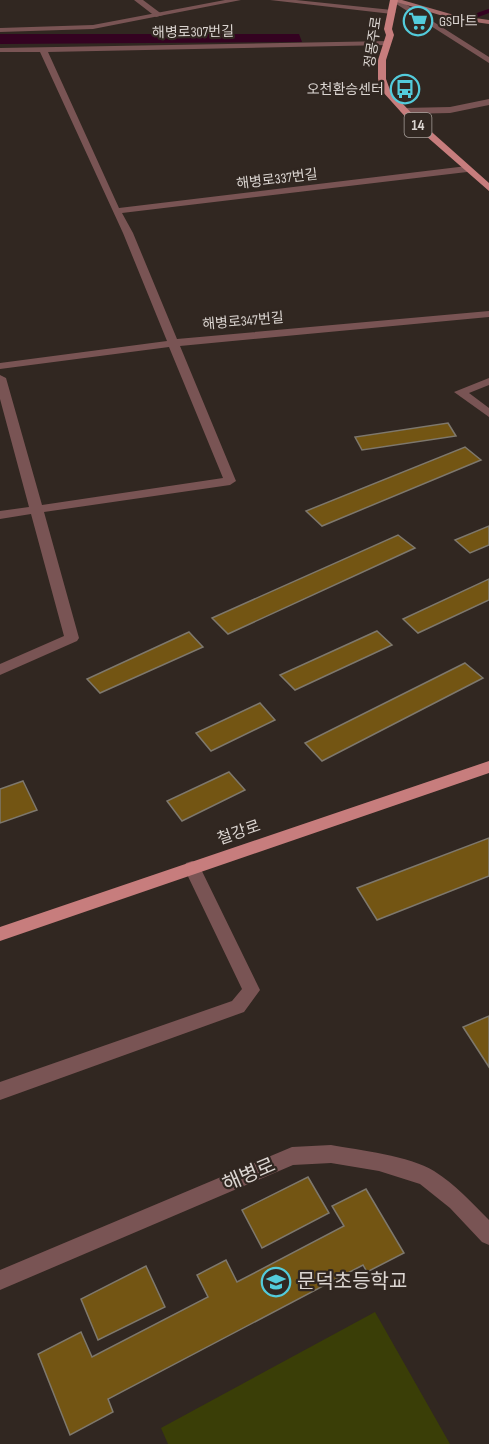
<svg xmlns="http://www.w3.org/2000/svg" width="489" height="1444" font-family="'Sofia Sans Condensed','Noto Sans KR',sans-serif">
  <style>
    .green { fill: #3a3e07 }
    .water { fill: #340221 }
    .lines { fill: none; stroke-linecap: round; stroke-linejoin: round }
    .stream { stroke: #340221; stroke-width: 4 }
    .building { fill: #735513; stroke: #7e786d; stroke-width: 1.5 }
    .minor { fill: #795454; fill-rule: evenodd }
    .tertiary { fill: #795454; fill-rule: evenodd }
    .secondary { fill: #a56b6b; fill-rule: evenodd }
    .primary { fill: #c77d7d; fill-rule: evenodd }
    .labels { text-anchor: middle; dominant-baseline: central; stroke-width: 4.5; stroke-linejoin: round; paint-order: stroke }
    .far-poi-label { font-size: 14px; fill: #dbd5d1; stroke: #312721; text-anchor: start }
    .far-street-label { font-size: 14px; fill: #dbd5d1; stroke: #312721 }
    .shield { fill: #312721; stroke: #a8a19c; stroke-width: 1.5 }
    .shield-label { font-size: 15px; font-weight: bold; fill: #dbd5d1 }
    .street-label { font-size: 16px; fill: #dbd5d1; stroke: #312721 }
    .near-street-label { font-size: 20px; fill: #dbd5d1; stroke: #312721 }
    .near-poi-label { font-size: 20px; fill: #dbd5d1; stroke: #312721; text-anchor: start }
  </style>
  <rect width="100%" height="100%" fill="#312721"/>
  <path class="green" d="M 375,1312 L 450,1444 L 168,1444 L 161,1428 Z"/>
  <path class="water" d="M 0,34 L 299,34 L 302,42 L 0,44 Z"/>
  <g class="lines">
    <path class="stream" d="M 472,17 L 489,11"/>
  </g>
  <path class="building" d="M 448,423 L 456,436 L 362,450 L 355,437 Z
    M 465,447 L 481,460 L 322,526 L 306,511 Z
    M 489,526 L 489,545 L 470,553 L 455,540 Z
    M 398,535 L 415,548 L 228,634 L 212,618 Z
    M 489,579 L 489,600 L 418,633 L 403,619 Z
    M 377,631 L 392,645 L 295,690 L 280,675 Z
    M 189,632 L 203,647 L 100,693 L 87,679 Z
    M 465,663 L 483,678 L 322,761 L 305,743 Z
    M 260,703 L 275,720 L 211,751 L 196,733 Z
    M 229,772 L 245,790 L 182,821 L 167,801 Z
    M 23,781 L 37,810 L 0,823 L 0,789 Z
    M 489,838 L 489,876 L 377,920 L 357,888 Z
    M 489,1016 L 489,1067 L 463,1027 Z
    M 308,1177 L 329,1213 L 262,1248 L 242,1210 Z
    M 366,1189 L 404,1253 L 367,1272 L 363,1265 L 108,1399 L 113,1412 L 70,1435 L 38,1354 L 81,1332 L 92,1357 L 208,1297 L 197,1275 L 226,1260 L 237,1282 L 344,1226 L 332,1206 Z
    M 146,1266 L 165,1307 L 98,1340 L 81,1299 Z"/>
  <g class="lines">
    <path class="minor" d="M 134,0 L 143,0 L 163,15 L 156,17 Z
      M 270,0 L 296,0 L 392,10 L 396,12 L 392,14 Z
      M 390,0 L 399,0 L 489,57 L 489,63 Z
      M 390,41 L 391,43 L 387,45 L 48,52 L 119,208 L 467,166 L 472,169 L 467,172 L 122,213 L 133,233 L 177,339 L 489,311 L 489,317 L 180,346 L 236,481 L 230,485 L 44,512 L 79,638 L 77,641 L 0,675 L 0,664 L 64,636 L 31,514 L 0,519 L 0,511 L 29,507 L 0,399 L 0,375 L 6,378 L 42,505 L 223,478 L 169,347 L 0,369 L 0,363 L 167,341 L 123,233 L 40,52 L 0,52 L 0,48 Z
      M 489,99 L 489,105 L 450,113 L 404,114 L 400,111 L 404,108 L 450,107 Z
      M 489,378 L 489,385 L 469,393 L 489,408 L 489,417 L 454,392 Z
      M 192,861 L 198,863 L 260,990 L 244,1012 L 0,1100 L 0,1082 L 232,1001 L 242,989 L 184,868 L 186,863 Z
      M 331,1145 C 359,1150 410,1156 434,1171 C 455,1184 472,1203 489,1220 L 489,1245 L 482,1242 L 450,1208 L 420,1184 L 379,1171 L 331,1163 L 293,1165 L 0,1290 L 0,1270 L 292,1147 Z"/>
    <path class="tertiary" d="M 225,0 L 241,0 L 93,29 L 0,32 L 0,28 L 93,25 Z"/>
    <path class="secondary" d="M 390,0 L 402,0 L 454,15 L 489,20 L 489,24 L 453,19 Z"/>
    <path class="primary" d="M 390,0 L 398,0 L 392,29 L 394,35 L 386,60 L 386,79 L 390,90 L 416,118 L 489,183 L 489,191 L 410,122 L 382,91 L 378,79 L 378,60 L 386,35 L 384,29 Z
      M 489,761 L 489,773 L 0,941 L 0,927 Z"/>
  </g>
  <defs>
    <g id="supermarket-ring" transform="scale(1.5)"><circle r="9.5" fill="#312721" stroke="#53cbdb" stroke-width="1.5"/><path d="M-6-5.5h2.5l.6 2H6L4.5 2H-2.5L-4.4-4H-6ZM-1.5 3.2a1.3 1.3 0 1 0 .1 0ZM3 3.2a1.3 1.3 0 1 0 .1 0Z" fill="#53cbdb"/></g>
    <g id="bus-ring" transform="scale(1.5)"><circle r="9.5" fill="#312721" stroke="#53cbdb" stroke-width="1.5"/><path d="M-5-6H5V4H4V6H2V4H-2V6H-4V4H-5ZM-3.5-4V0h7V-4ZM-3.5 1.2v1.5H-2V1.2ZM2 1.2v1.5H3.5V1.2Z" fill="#53cbdb"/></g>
    <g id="school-ring" transform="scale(1.5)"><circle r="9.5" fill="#312721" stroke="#53cbdb" stroke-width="1.5"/><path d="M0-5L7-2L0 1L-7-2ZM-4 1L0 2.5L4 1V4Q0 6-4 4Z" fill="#53cbdb"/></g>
  </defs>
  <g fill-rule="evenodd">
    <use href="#supermarket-ring" x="418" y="21"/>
    <use href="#bus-ring" x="405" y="89"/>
    <use href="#school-ring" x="276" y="1282"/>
  </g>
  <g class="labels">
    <g class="far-poi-label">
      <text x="439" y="21">GS마트</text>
      <text x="384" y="89" text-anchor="end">오천환승센터</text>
    </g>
    <g class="far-street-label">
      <text transform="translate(193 32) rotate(-1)">해병로307번길</text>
      <text transform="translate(373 42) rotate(-82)">정몽주로</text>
      <text transform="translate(277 179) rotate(-7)">해병로337번길</text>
      <text transform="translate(243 321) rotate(-5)">해병로347번길</text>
    </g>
    <rect class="shield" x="404.5" y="113" width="27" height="24" rx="4.5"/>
    <g class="shield-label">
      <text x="418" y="125">14</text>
    </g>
    <g class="street-label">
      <text transform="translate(239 833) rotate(-19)">철강로</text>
    </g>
    <g class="near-street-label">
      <text transform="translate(249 1175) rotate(-23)">해병로</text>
    </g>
    <g class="near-poi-label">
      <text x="297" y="1282">문덕초등학교</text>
    </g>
  </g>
</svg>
